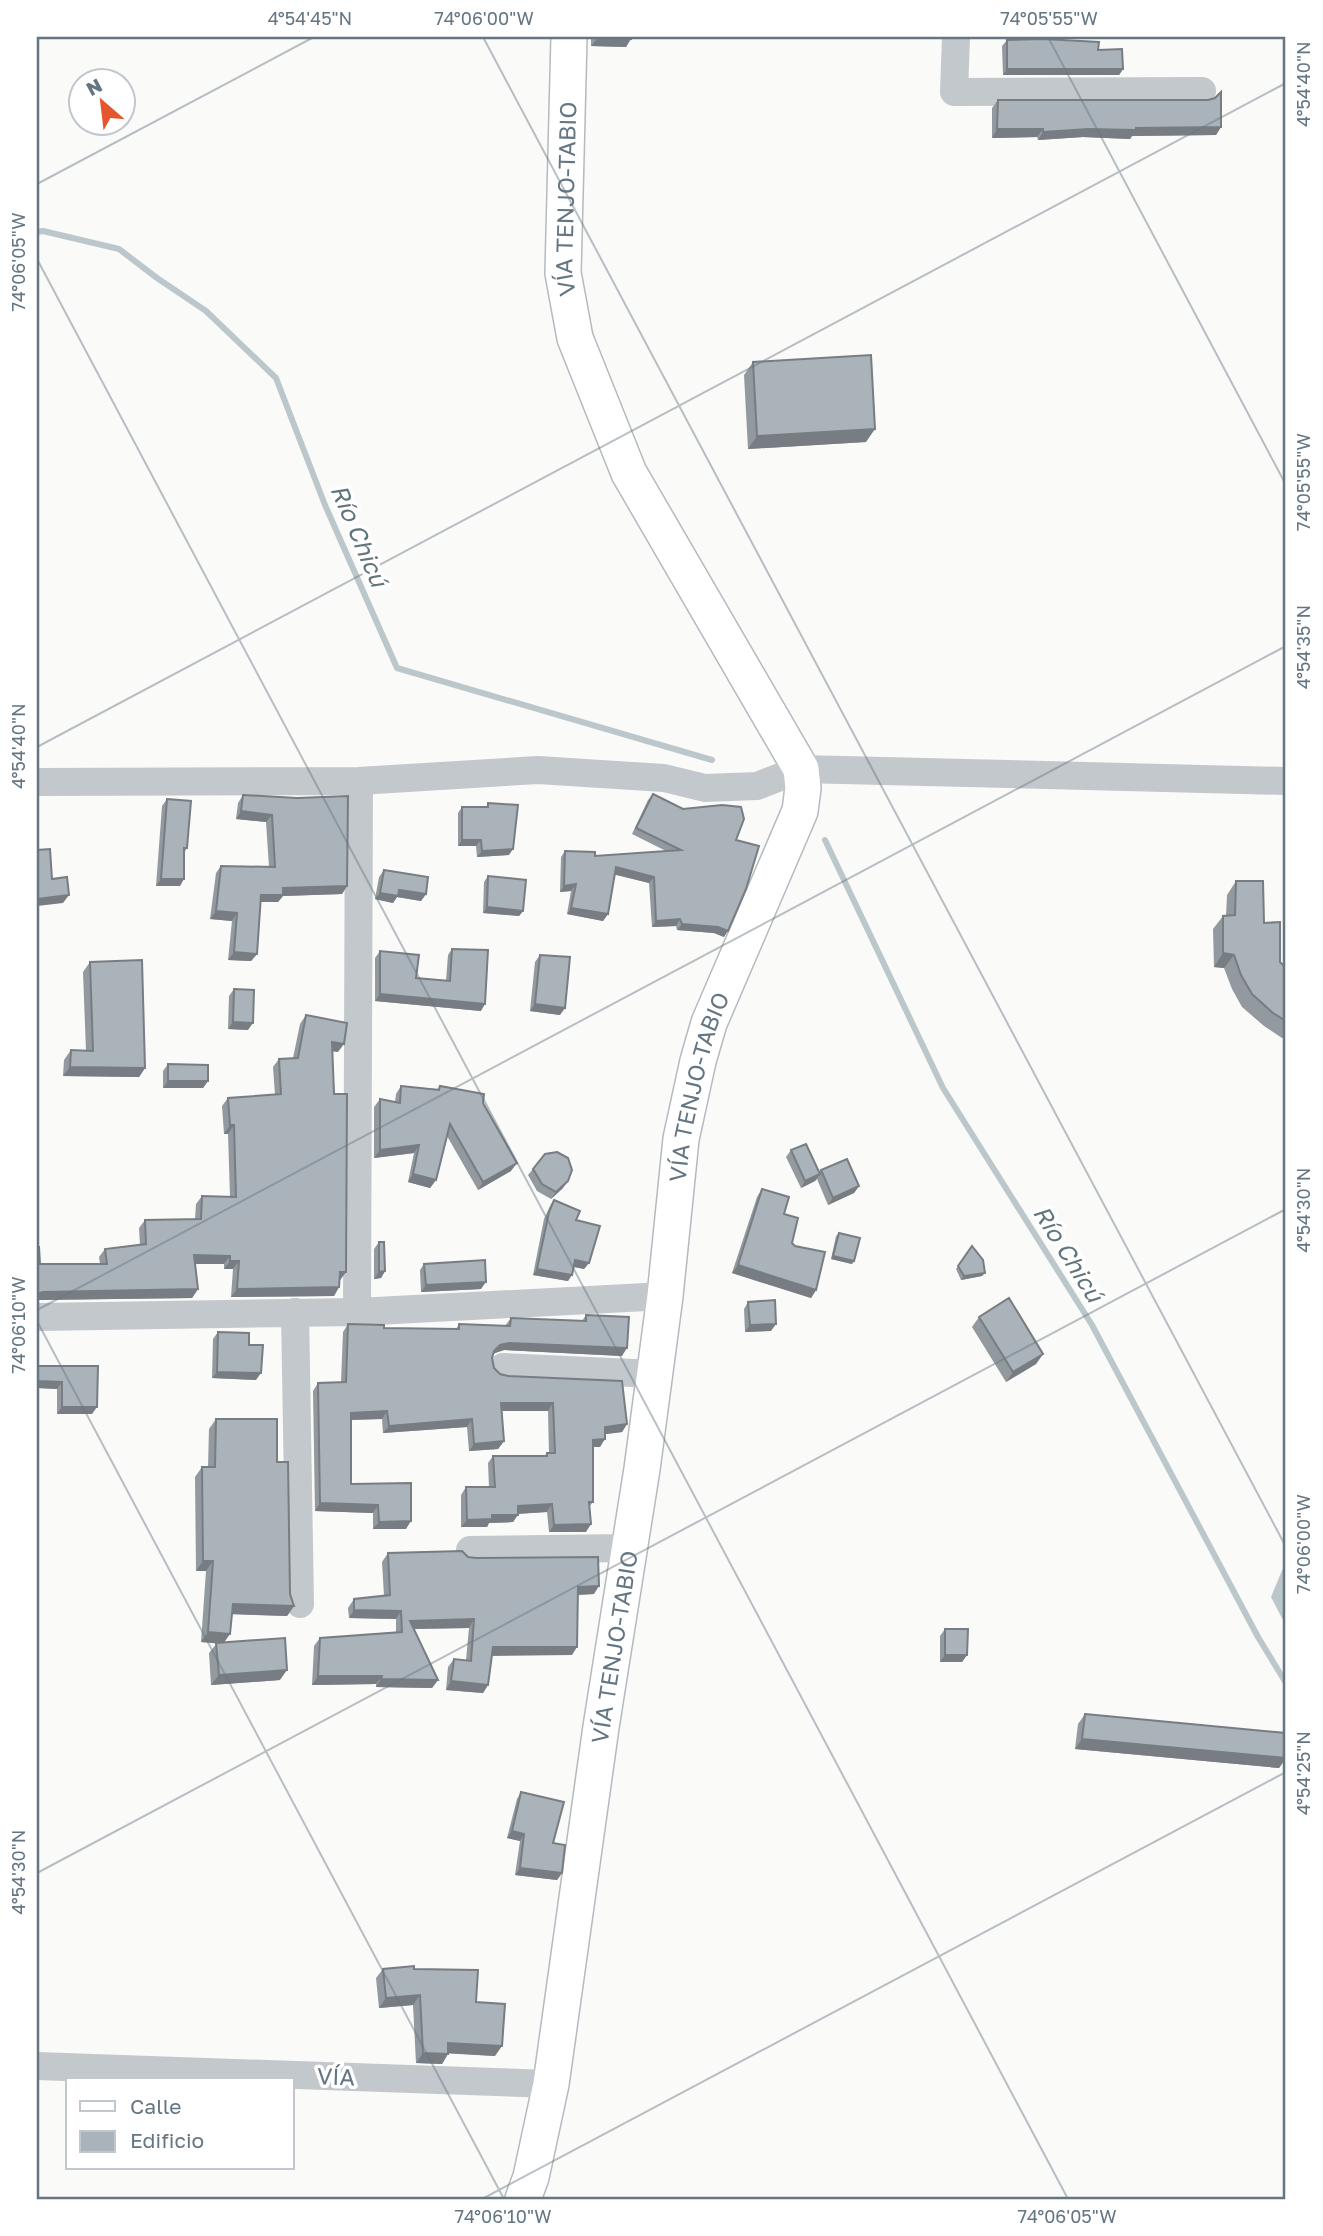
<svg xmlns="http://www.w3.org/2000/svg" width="1323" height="2236" font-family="'Golos Text',sans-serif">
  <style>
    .water { fill: #bbc7cb }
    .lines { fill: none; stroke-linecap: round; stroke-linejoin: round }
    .stream { stroke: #bbc7cb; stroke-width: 6 }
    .major-casing { stroke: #b5babe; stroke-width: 38 }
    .minor { stroke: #c3c8cc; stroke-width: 28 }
    .major { stroke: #fff; stroke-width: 35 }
    .wall { fill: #929a9f }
    .shaded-wall { fill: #777d82 }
    .building { fill: #aab3b9; stroke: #777d82; stroke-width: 2 }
    .ticks { fill: none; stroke: #657683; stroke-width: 2; stroke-opacity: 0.45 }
    .labels { text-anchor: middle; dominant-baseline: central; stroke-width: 7; stroke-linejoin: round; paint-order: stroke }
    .street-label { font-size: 23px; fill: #657683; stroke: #fff }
    .water-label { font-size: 24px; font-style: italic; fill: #60757c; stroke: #fff }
    .neatline { fill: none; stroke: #657683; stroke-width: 2.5 }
    .ticks-label { font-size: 18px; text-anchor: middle; fill: #657683 }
  </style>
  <rect width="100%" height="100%" fill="#fafaf8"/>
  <path class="water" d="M 1286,1561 L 1286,1626 L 1271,1597 Z"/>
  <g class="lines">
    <path class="stream" d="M 37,232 L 43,231 L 119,249 L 157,278 L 206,311 L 276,378 L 325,505 L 397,668 L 712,760
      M 825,840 L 943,1088 L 1092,1325 L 1258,1637 L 1286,1683"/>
    <g class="major-casing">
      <g id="major">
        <path id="s1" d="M 523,2199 L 531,2177 L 551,2084 L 601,1727 L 642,1469 L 665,1296 L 681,1139 L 698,1061 L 709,1023 L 800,811 L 803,788 L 801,769 L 629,473 L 575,338 L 563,273 L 569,37"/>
      </g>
    </g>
    <path class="minor" d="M 956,37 L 954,92 L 1202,91
      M 37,782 L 359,781 L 538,770 L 664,778 L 705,788 L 757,786 L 801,769 L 1286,781
      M 295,1312 L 300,1604
      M 357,1312 L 359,781
      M 37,1317 L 357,1312 L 665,1296
      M 503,1367 L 655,1374
      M 470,1550 L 629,1548
      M 37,2066 L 551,2084"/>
    <use href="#major" class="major"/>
  </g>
  <path class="wall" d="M 591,37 L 631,37 L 626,47 L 591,46 Z
    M 1007,40 L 1098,50 L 1123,69 L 1119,75 L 1003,75 L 1002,46 Z
    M 998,100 L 1221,127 L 1216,135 L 1132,136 L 1130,139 L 1083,137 L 1038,140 L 1037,137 L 992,138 L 992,108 Z
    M 753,362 L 866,442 L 748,449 L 744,375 Z
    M 653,794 L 736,840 L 724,937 L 714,933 L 677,930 L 676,926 L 652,927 L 649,883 L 615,874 L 608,914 L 603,921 L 567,914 L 571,891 L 560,892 L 561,857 L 565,851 L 595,856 L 666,851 L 632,834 L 648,800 Z
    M 243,795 L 297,798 L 347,886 L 342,894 L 283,896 L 278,902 L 261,902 L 257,954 L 251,961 L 228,960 L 232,921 L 210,919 L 216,873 L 221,866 L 269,867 L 266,822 L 236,819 L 238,803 Z
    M 167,799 L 187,848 L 184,853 L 180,886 L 156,886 L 162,806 Z
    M 488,803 L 509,855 L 477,857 L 476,846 L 458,846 L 458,813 L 462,807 L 486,807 Z
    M 384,870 L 426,894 L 421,901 L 397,897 L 393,903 L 375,899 L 379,877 Z
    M 488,876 L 523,911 L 519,916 L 483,913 L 484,882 Z
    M 1236,881 L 1264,923 L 1280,962 L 1286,968 L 1286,1038 L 1282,1038 L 1264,1026 L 1242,1007 L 1232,989 L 1224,968 L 1214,967 L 1213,929 L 1223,916 L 1226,916 L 1227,895 Z
    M 452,949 L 481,1011 L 375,1001 L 375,958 L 380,951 L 416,978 L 446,981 L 448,955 Z
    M 540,955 L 560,1015 L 530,1011 L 535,962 Z
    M 90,962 L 145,1068 L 139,1077 L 63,1076 L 64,1060 L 71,1050 L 86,1051 L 83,972 Z
    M 234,989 L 248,1030 L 228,1029 L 229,996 Z
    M 306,1015 L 338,1052 L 332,1051 L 346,1272 L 340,1280 L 339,1287 L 334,1296 L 231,1297 L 233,1269 L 224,1269 L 224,1264 L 195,1264 L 198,1289 L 192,1298 L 37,1300 L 37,1247 L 40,1264 L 100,1264 L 99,1257 L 105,1249 L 140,1245 L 139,1228 L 145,1220 L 195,1219 L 196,1204 L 202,1196 L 230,1197 L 228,1134 L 224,1134 L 222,1106 L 228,1098 L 275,1095 L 273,1067 L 279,1059 L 293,1058 L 300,1024 Z
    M 168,1064 L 208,1081 L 203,1088 L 163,1088 L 163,1071 Z
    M 401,1086 L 437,1089 L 440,1086 L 483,1103 L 511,1171 L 478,1190 L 447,1136 L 436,1180 L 430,1188 L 408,1182 L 414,1153 L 374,1158 L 374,1107 L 380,1099 L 395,1102 L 396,1094 Z
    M 791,1150 L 819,1172 L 821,1170 L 859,1186 L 854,1193 L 828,1205 L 817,1179 L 815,1181 L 801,1188 L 786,1157 Z
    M 533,1169 L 563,1188 L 551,1199 L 537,1191 L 528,1175 Z
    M 762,1189 L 784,1214 L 792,1243 L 816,1290 L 811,1298 L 732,1273 L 757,1197 Z
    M 554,1200 L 576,1220 L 589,1263 L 584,1269 L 574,1267 L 568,1281 L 533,1275 L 544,1219 L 550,1206 Z
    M 839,1233 L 852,1264 L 831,1259 L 836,1236 Z
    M 379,1242 L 385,1271 L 381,1278 L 374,1279 L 374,1249 Z
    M 972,1246 L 982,1276 L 961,1280 L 956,1269 Z
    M 424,1264 L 481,1289 L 421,1292 L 420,1270 Z
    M 748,1302 L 771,1331 L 745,1332 L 744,1309 Z
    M 586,1315 L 622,1356 L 504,1350 L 495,1353 L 492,1358 L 494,1368 L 500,1374 L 627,1424 L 622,1432 L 605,1434 L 600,1447 L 593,1447 L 593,1502 L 589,1507 L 586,1532 L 549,1532 L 547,1512 L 518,1514 L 513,1522 L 489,1523 L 487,1527 L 461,1527 L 461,1495 L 466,1487 L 489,1487 L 488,1463 L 493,1456 L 544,1456 L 547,1453 L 549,1453 L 548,1411 L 501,1411 L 504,1441 L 498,1449 L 469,1451 L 467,1427 L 383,1433 L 382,1419 L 351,1420 L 351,1484 L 411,1483 L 406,1529 L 373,1529 L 373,1513 L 315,1511 L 313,1391 L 318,1383 L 341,1382 L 343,1332 L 348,1324 L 384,1328 L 456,1329 L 459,1324 L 505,1326 L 511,1318 L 582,1321 Z
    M 979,1317 L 1043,1354 L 1036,1364 L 1006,1382 L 972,1327 Z
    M 218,1332 L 256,1380 L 212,1378 L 213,1339 Z
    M 37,1366 L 98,1366 L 92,1414 L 57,1414 L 57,1389 L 37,1388 Z
    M 216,1419 L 277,1462 L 290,1594 L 294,1606 L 287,1616 L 232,1614 L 224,1643 L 280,1680 L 211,1685 L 209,1653 L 217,1643 L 201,1642 L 206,1571 L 196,1571 L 195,1477 L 202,1467 L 208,1467 L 209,1429 Z
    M 388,1553 L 468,1557 L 594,1594 L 578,1595 L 572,1655 L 492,1655 L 488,1685 L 483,1693 L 446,1690 L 448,1667 L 454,1659 L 466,1660 L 469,1628 L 414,1629 L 438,1680 L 432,1688 L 376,1687 L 376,1684 L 312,1685 L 314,1646 L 320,1638 L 396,1632 L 396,1619 L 349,1618 L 348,1608 L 354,1599 L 384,1596 L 382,1562 Z
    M 945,1629 L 967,1655 L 962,1662 L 940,1662 L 940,1636 Z
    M 1085,1714 L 1286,1758 L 1279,1768 L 1075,1749 L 1078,1724 Z
    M 521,1792 L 562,1873 L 557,1880 L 515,1875 L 520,1841 L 507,1838 L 517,1799 Z
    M 383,1969 L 414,1969 L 476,2002 L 495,2056 L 448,2053 L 442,2064 L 416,2063 L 413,2005 L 379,2008 L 376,1978 Z"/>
  <path class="shaded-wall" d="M 418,37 L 454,37 L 416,39 Z
    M 1146,37 L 1165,37 L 1163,39 Z
    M 1178,37 L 1195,37 L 1193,39 Z
    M 597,39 L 631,39 L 626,47 L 591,46 Z
    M 1007,69 L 1123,69 L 1119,75 L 1003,75 Z
    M 1221,127 L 1216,135 L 1132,136 L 1130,139 L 1083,137 L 1038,140 L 1043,132 L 1088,129 Z
    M 997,129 L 1043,129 L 1037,137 L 992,138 Z
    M 875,429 L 866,442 L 748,449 L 757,436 Z
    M 241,811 L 272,815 L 266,822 L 236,819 Z
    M 462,840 L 481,840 L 476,846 L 458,846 Z
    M 513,849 L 509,855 L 477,857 L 482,851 Z
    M 616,867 L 654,877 L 649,883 L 612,874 Z
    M 161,879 L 184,879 L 180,886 L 156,886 Z
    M 576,884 L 571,891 L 560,892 L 564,886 Z
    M 347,886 L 342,894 L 283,896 L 278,902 L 256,902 L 261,895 L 283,888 Z
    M 399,890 L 426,894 L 421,901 L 397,897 L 393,903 L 375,899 L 380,893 Z
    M 69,895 L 63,903 L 37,906 L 37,899 Z
    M 487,907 L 523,911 L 519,916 L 483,913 Z
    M 571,908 L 608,914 L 603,921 L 567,914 Z
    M 216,911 L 237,913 L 232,921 L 210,919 Z
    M 680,919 L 676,926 L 652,927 L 656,921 Z
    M 682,924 L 718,927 L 728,931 L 724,937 L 714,933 L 677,930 Z
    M 234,952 L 257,954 L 251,961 L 228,960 Z
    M 1223,953 L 1234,955 L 1224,968 L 1214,967 Z
    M 380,994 L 485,1004 L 481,1011 L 375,1001 Z
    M 535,1004 L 565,1008 L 560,1015 L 530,1011 Z
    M 233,1022 L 253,1023 L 248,1030 L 228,1029 Z
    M 332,1042 L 344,1044 L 338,1052 L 326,1050 Z
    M 70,1067 L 145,1068 L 139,1077 L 63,1076 Z
    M 168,1081 L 208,1081 L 203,1088 L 163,1088 Z
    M 230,1125 L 234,1125 L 228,1134 L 224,1134 Z
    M 419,1145 L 414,1153 L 374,1158 L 380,1150 Z
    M 517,1163 L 511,1171 L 478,1190 L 483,1182 Z
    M 413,1174 L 436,1180 L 430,1188 L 408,1182 Z
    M 820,1174 L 815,1181 L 801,1188 L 805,1181 Z
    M 568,1181 L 563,1188 L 551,1199 L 556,1192 Z
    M 859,1186 L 854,1193 L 828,1205 L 833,1198 Z
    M 194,1255 L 230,1256 L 224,1264 L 188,1264 Z
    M 833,1256 L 854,1261 L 852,1264 L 831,1259 Z
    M 575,1260 L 589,1263 L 584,1269 L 570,1266 Z
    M 230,1261 L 239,1261 L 233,1269 L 224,1269 Z
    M 738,1265 L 816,1290 L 811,1298 L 732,1273 Z
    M 537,1269 L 572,1275 L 568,1281 L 533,1275 Z
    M 385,1271 L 381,1278 L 374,1279 L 379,1272 Z
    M 340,1272 L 346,1272 L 340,1280 L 334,1281 Z
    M 985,1273 L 982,1276 L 961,1280 L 964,1276 Z
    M 486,1282 L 481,1289 L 421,1292 L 426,1285 Z
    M 339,1287 L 334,1296 L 231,1297 L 237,1289 Z
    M 198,1289 L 192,1298 L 37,1300 L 37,1294 L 43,1292 Z
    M 776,1324 L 771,1331 L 745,1332 L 750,1325 Z
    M 509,1343 L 627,1348 L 622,1356 L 504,1350 L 495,1353 L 489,1359 L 500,1345 Z
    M 1043,1354 L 1036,1364 L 1006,1382 L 1013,1372 Z
    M 217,1372 L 261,1373 L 256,1380 L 212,1378 Z
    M 37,1381 L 62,1382 L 57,1389 L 37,1388 Z
    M 501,1403 L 553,1403 L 548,1411 L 496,1411 Z
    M 62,1407 L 97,1407 L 92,1414 L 57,1414 Z
    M 387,1411 L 382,1419 L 345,1420 L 351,1413 Z
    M 472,1419 L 467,1427 L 383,1433 L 389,1426 Z
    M 627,1424 L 622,1432 L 599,1435 L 605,1427 Z
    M 605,1439 L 600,1447 L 588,1447 L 593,1440 Z
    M 504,1441 L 498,1449 L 469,1451 L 474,1444 Z
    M 320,1503 L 378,1505 L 373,1513 L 315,1511 Z
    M 552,1504 L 547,1512 L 513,1514 L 518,1506 Z
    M 492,1515 L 518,1515 L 513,1522 L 489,1523 L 487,1527 L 461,1527 L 467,1520 Z
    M 411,1521 L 406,1529 L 373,1529 L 379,1522 Z
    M 591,1524 L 586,1532 L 549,1532 L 554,1525 Z
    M 203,1561 L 213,1561 L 206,1571 L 196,1571 Z
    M 599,1586 L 594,1594 L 572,1595 L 578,1587 Z
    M 233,1604 L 294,1606 L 287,1616 L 226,1614 Z
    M 354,1610 L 401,1611 L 396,1619 L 349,1618 Z
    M 474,1619 L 469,1628 L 405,1629 L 410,1621 Z
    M 208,1632 L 230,1634 L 223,1644 L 201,1642 Z
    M 493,1647 L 577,1647 L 572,1655 L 488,1656 Z
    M 945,1655 L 967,1655 L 962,1662 L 940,1662 Z
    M 287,1670 L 280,1680 L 211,1685 L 219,1675 Z
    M 318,1676 L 382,1676 L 376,1684 L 312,1685 Z
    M 381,1679 L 438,1680 L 432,1688 L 376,1687 Z
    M 451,1681 L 488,1685 L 483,1693 L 446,1690 Z
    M 1082,1739 L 1286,1758 L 1279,1768 L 1075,1749 Z
    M 512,1831 L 524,1834 L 520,1841 L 507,1838 Z
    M 520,1868 L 562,1873 L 557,1880 L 515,1875 Z
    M 420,1995 L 413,2005 L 379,2008 L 386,1998 Z
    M 448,2043 L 502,2046 L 495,2056 L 441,2053 Z
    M 423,2053 L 448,2054 L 442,2064 L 416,2063 Z"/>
  <path class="building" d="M 597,37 L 631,37 L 631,39 L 597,39 Z
    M 1043,39 L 1099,42 L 1098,50 L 1122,49 L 1123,69 L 1007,69 L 1007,40 Z
    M 1221,92 L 1221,127 L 1136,128 L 1136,130 L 1088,129 L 1043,132 L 1043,129 L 997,129 L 998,100 L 1208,100 L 1215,98 Z
    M 871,355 L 875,429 L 757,436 L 753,362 Z
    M 653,794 L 683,809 L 722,805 L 741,807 L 744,819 L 736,840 L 759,846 L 746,889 L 728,931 L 718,927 L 682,924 L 680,919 L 656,921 L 654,877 L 616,867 L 608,914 L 571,908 L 576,884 L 564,886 L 565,851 L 595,852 L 595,856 L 681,850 L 636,828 Z
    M 243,795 L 297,798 L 348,796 L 347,886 L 283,888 L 283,895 L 261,895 L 257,954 L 234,952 L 237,913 L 216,911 L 221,866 L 275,867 L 272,815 L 241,811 Z
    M 167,799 L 191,801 L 187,848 L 184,848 L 184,879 L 161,879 Z
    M 488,803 L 518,805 L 513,849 L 482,851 L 481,840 L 462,840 L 462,807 L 488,807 Z
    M 50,849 L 52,879 L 67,877 L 69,895 L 37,899 L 37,850 Z
    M 384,870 L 428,877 L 426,894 L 399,890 L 398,896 L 380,893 Z
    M 488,876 L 526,880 L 523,911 L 487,907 Z
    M 1236,881 L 1263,881 L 1264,923 L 1280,922 L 1280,962 L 1286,968 L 1286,1021 L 1273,1013 L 1252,994 L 1241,975 L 1234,955 L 1223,953 L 1223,916 L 1235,915 Z
    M 452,949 L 488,950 L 485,1004 L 380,994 L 380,951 L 419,955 L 416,978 L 450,981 Z
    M 540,955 L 570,957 L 565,1008 L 535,1004 Z
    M 142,960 L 145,1068 L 70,1067 L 71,1050 L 93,1051 L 90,962 Z
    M 234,989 L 254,990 L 253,1023 L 233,1022 Z
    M 306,1015 L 347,1023 L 344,1044 L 332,1042 L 334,1094 L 347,1094 L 346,1272 L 340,1272 L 339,1287 L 237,1289 L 239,1261 L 230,1261 L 230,1256 L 194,1255 L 198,1289 L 43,1292 L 37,1294 L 37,1247 L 39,1247 L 40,1264 L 107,1264 L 105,1249 L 146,1244 L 145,1220 L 201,1219 L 202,1196 L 236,1197 L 234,1125 L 230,1125 L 228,1098 L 281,1094 L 279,1059 L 298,1058 Z
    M 168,1064 L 208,1065 L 208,1081 L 168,1081 Z
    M 401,1086 L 439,1090 L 440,1086 L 484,1094 L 483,1103 L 517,1163 L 483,1182 L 450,1124 L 436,1180 L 413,1174 L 419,1145 L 380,1150 L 380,1099 L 400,1103 Z
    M 806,1144 L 820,1174 L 805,1181 L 791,1150 Z
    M 557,1152 L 568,1158 L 572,1170 L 568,1181 L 556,1192 L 542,1184 L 533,1169 L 545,1154 Z
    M 847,1159 L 859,1186 L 833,1198 L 821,1170 Z
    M 762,1189 L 789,1197 L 784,1214 L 798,1218 L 792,1243 L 795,1246 L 825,1252 L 816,1290 L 738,1265 Z
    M 554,1200 L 580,1211 L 576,1220 L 600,1226 L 589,1263 L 575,1260 L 572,1275 L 537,1269 L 549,1212 Z
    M 839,1233 L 860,1238 L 854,1261 L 833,1256 Z
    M 379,1242 L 384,1242 L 385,1271 L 379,1272 Z
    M 972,1246 L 983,1260 L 985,1273 L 964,1276 L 958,1266 Z
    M 485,1260 L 486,1282 L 426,1285 L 424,1264 Z
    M 1009,1298 L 1043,1354 L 1013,1372 L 979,1317 Z
    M 775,1300 L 776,1324 L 750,1325 L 748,1302 Z
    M 586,1315 L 629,1317 L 627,1348 L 509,1343 L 500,1345 L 494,1351 L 492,1358 L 494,1368 L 500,1374 L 508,1376 L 622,1381 L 627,1424 L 605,1427 L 605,1439 L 593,1440 L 593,1502 L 589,1502 L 591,1524 L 554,1525 L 552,1504 L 518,1506 L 518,1515 L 492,1515 L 492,1519 L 467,1520 L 466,1487 L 495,1487 L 493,1456 L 547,1456 L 547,1453 L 555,1453 L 553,1403 L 501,1403 L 504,1441 L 474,1444 L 472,1419 L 389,1426 L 387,1411 L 351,1413 L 351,1484 L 411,1483 L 411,1521 L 379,1522 L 378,1505 L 320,1503 L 318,1383 L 346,1382 L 348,1324 L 384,1325 L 384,1328 L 459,1329 L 459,1324 L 510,1326 L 511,1318 L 586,1321 Z
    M 218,1332 L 249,1333 L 249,1345 L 263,1345 L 261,1373 L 217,1372 Z
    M 37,1366 L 98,1366 L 97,1407 L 62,1407 L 62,1382 L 37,1381 Z
    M 216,1419 L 277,1419 L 277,1462 L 288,1462 L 290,1594 L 294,1606 L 233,1604 L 230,1634 L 208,1632 L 213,1561 L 203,1561 L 202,1467 L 215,1467 Z
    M 462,1551 L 468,1557 L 476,1558 L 598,1557 L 599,1586 L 578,1587 L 577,1647 L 493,1647 L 488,1685 L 451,1681 L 454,1659 L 471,1661 L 474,1619 L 410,1621 L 438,1680 L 381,1679 L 382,1676 L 318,1676 L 320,1638 L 402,1632 L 401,1611 L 354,1610 L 354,1599 L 390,1595 L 388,1553 Z
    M 945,1629 L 968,1629 L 967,1655 L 945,1655 Z
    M 285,1638 L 287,1670 L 219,1675 L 216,1643 Z
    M 1085,1714 L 1286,1733 L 1286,1758 L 1082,1739 Z
    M 521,1792 L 564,1802 L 553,1843 L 565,1845 L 562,1873 L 520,1868 L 524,1834 L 512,1831 Z
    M 414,1966 L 414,1969 L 478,1970 L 476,2002 L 505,2004 L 502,2046 L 448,2043 L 448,2054 L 423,2053 L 420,1995 L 386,1998 L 383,1969 Z"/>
  <path class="ticks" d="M 483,37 L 1286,1547M 1048,37 L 1286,485M 37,184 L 314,37M 37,259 L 1068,2199M 37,747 L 1286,83M 37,1310 L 1286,646M 37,1321 L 504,2199M 37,1873 L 1286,1209M 482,2199 L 1286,1772"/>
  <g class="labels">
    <g class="street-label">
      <text stroke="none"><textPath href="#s1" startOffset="2093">VÍA TENJO-TABIO</textPath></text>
      <text stroke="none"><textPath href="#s1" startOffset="1127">VÍA TENJO-TABIO</textPath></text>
      <text stroke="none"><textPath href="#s1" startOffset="560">VÍA TENJO-TABIO</textPath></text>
      <text transform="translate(336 2076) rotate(2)">VÍA</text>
    </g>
    <g class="water-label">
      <text transform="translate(360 535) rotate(67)">Río Chicú</text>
      <text transform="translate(1069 1253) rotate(58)">Río Chicú</text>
    </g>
  </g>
  <rect width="1323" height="2236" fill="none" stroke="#ffffff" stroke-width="77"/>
  <rect x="66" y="2078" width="228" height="91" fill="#ffffff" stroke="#c1c8cd" stroke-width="2"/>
  <rect x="80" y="2101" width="35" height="10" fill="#ffffff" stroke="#c1c8cd" stroke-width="2"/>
  <text x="130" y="2114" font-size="21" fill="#657683">Calle</text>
  <rect x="80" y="2131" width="35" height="21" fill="#aab3b9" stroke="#c1c8cd" stroke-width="2"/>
  <text x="130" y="2148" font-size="21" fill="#657683">Edificio</text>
  <g transform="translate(102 102) rotate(332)"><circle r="33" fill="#ffffff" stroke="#c1c8cd" stroke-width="2"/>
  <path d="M0-5L12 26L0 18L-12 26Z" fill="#e4572e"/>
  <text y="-10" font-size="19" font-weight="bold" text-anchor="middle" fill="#657683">N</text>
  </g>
  <rect x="38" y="38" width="1246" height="2160" class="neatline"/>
  <g class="ticks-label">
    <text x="310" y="25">4°54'45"N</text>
    <text x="484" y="25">74°06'00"W</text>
    <text x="1049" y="25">74°05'55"W</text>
    <text transform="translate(1304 84) rotate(-90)" y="6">4°54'40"N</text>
    <text transform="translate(19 262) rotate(-90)" y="6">74°06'05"W</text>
    <text transform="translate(1304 482) rotate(-90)" y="6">74°05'55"W</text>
    <text transform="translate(1304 647) rotate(-90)" y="6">4°54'35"N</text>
    <text transform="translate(19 746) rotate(-90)" y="6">4°54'40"N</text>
    <text transform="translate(1304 1210) rotate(-90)" y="6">4°54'30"N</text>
    <text transform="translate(19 1325) rotate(-90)" y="6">74°06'10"W</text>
    <text transform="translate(1304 1544) rotate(-90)" y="6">74°06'00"W</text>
    <text transform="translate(1304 1773) rotate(-90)" y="6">4°54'25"N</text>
    <text transform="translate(19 1872) rotate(-90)" y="6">4°54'30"N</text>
    <text x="503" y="2223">74°06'10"W</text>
    <text x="1067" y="2223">74°06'05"W</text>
  </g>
</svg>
